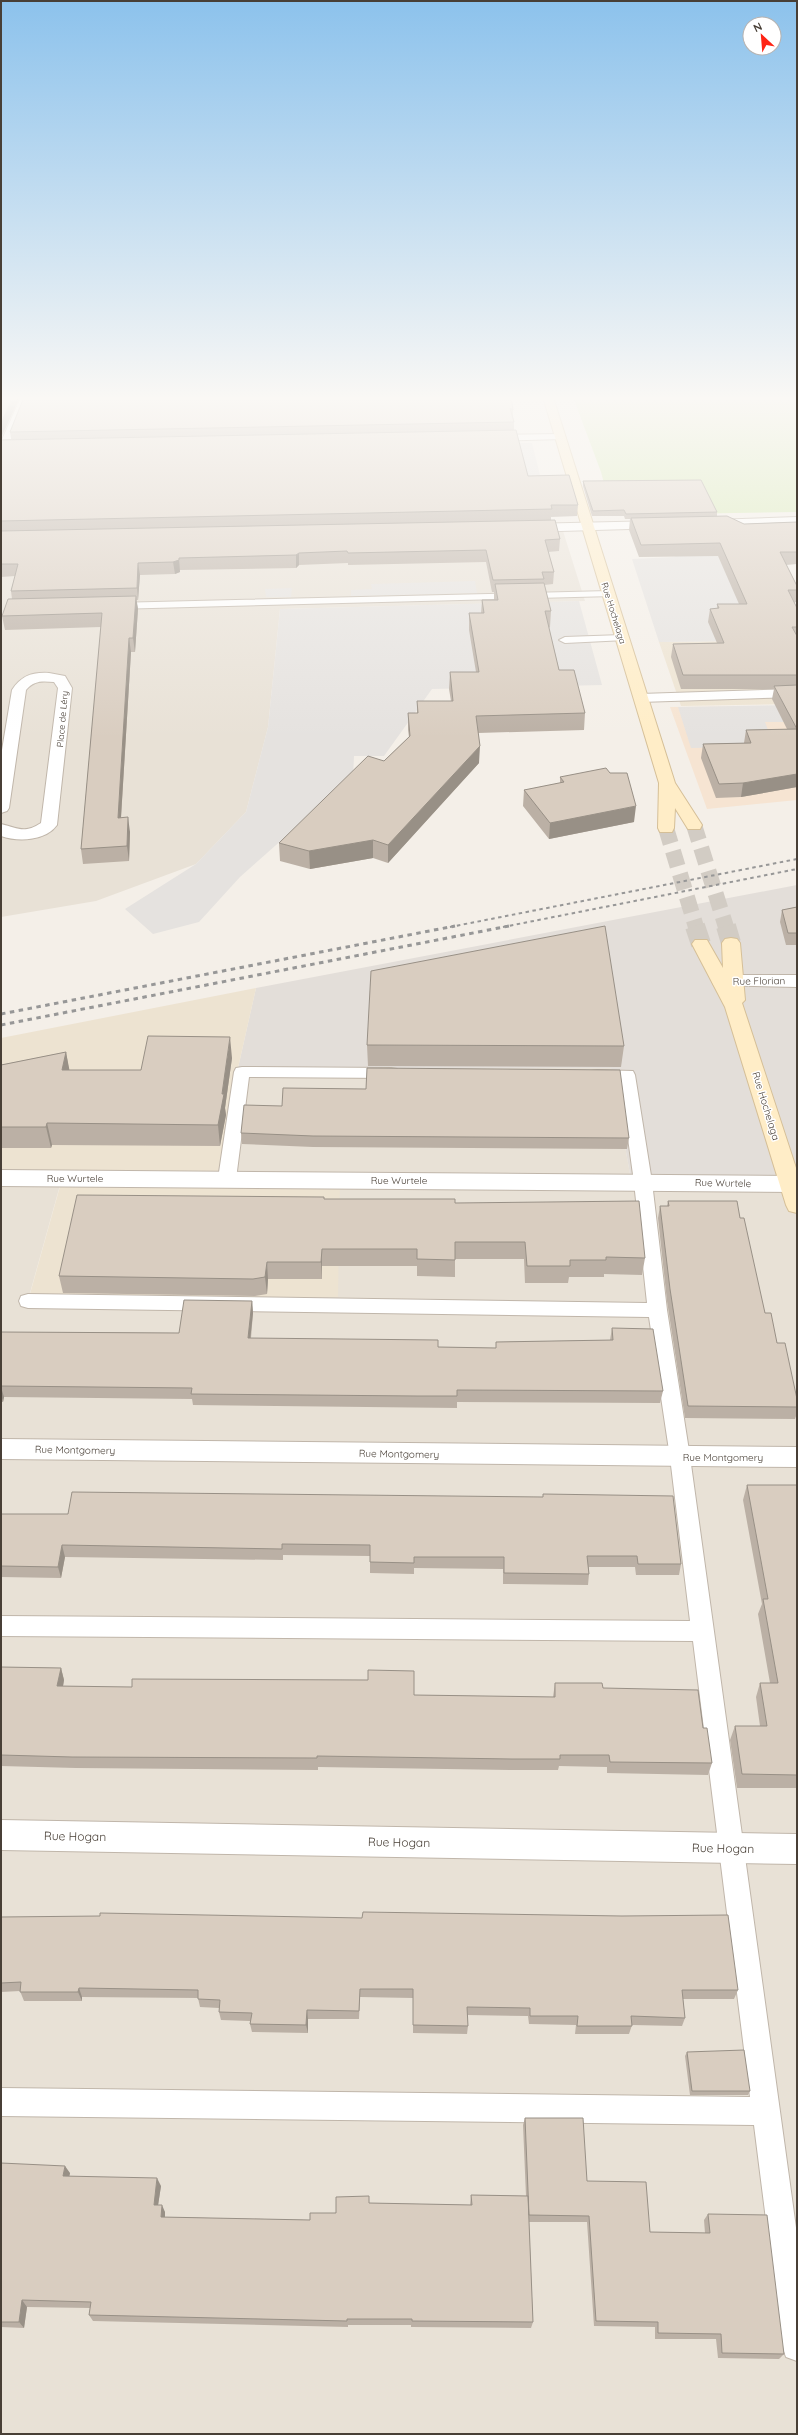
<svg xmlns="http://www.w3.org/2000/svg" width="798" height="2435" font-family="Quicksand,sans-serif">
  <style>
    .residential { fill: #e8e1d6 }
    .commercial { fill: #f6e4d2 }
    .industrial { fill: #e3ded9 }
    .education { fill: #ede3d1 }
    .green { fill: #d4e9b0 }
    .parking { fill: #e5e2df }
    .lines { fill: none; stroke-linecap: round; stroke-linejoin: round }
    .secondary-tunnel-far1 { stroke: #d2ccc4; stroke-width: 16; stroke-dasharray: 16 8; stroke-linecap: butt }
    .secondary-tunnel { stroke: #d2ccc4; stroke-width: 20; stroke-dasharray: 20 10; stroke-linecap: butt }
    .lane-casing { stroke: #c0b6aa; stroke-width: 2 }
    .street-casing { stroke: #c0b6aa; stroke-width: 2 }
    .secondary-casing { stroke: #d5bf97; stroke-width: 2 }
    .lane { fill: #fff; fill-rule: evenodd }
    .street { fill: #fff; fill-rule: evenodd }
    .secondary { fill: #ffedc7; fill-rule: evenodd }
    .rail-far1 { stroke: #979797; stroke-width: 2; stroke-dasharray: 3.5 3.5; stroke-linecap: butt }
    .rail { stroke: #979797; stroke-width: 3; stroke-dasharray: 4.5 4.5; stroke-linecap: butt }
    .wall { fill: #bbb0a5 }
    .shaded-wall { fill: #989086 }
    .building { fill: #d9cdc0; stroke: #989086 }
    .labels { text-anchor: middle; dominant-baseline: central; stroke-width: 3; stroke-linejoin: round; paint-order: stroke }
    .far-street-label { font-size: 9px; fill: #483f36; stroke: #fff }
    .street-label { font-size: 10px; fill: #483f36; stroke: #fff }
    .near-street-label { font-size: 12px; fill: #483f36; stroke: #fff }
  </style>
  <rect width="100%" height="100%" fill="#f4efe8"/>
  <path class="residential" d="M 563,531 L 585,601 L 280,609 L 268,727 L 246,812 L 196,864 L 96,901 L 1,917 L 1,543 Z
    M 238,1068 L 611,1068 L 630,1174 L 797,1180 L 797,2434 L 1,2434 L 1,1177 L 62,1178 L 28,1300 L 227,1179 Z"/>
  <path class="commercial" d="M 797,706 L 797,800 L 707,809 L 670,707 Z"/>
  <path class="industrial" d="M 797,885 L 797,1180 L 630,1174 L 611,1068 L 238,1068 L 256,988 Z"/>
  <path class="education" d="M 741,641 L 797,687 L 797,704 L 681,706 L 659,642 Z
    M 256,988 L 238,1068 L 227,1179 L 340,1180 L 338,1297 L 28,1301 L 64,1172 L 1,1171 L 1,1038 Z"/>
  <path class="green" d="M 573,397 L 797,397 L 797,512 L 616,515 L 612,513 L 601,472 Z"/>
  <path class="parking" d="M 518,443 L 532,443 L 542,483 L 528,483 Z
    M 706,530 L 727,575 L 791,606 L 797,606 L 797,620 L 741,641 L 659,642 L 632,559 L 674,557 Z
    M 475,581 L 477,593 L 351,596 L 351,590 L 372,589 L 371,584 Z
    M 292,588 L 291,597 L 266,597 L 265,589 Z
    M 579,601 L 602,685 L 432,689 L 384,756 L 354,756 L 353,777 L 240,877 L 199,922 L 153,934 L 125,909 L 196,864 L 246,812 L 268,727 L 280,609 Z
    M 797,705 L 797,722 L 765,722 L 773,743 L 744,747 L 691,748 L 678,707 Z"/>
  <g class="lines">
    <path class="secondary-tunnel-far1" d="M 694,825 L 726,927
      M 666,828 L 696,927"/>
    <path class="secondary-tunnel" d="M 695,926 L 701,944
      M 726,926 L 731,943"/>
    <g class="lane-casing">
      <path id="lane" d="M 21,397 L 29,397 L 8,448 L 1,450 L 1,442 Z
        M 609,591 L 615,594 L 613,596 L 114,609 L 108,606 L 114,603 Z
        M 622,635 L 628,638 L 626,640 L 565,643 L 559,640 L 565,637 Z
        M 797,689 L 797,697 L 640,702 L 634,698 L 640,694 Z
        M 242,1067 L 391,1068 L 397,1069 L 399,1073 L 397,1077 L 391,1078 L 249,1077 L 236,1179 L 233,1183 L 227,1185 L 221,1183 L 218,1179 L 234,1072 L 236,1068 Z
        M 597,1070 L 633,1071 L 635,1075 L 652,1182 L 667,1310 L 690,1457 L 797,2235 L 797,2361 L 786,2357 L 782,2346 L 754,2125 L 1,2116 L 1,2088 L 750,2097 L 693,1641 L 1,1636 L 1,1616 L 690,1621 L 670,1457 L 649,1317 L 28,1308 L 21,1306 L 19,1301 L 21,1296 L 28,1294 L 647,1303 L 634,1182 L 620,1080 L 591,1079 L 589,1075 L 591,1071 Z"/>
    </g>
    <g class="street-casing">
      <path id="street" d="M 560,434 L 564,435 L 564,439 L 488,441 L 482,438 L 488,435 Z
        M 797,517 L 797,525 L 712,528 L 706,524 L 712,520 Z
        M 660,521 L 664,522 L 666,525 L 664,528 L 526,532 L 520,528 L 526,524 Z
        M 49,673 L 65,676 L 72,688 L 57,825 C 46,841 18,842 1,836 L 1,824 C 18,828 24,834 41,823 L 58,688 L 54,682 C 43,681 34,680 26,690 L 9,808 L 7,811 L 1,813 L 1,756 L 12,690 C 21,676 32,672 49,673 Z
        M 721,975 L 797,975 L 797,987 L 714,985 L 712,981 L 714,977 Z
        M 1,1170 L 797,1176 L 797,1192 L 1,1186 Z
        M 1,1439 L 797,1447 L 797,1467 L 1,1459 Z
        M 1,1820 L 797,1834 L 797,1864 L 1,1850 Z"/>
    </g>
    <g class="secondary-casing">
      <path id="secondary" d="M 543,397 L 553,397 L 675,783 L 702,825 L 700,829 L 688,829 L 675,808 L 674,828 L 672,832 L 660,832 L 658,828 L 659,783 Z
        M 731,938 L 737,939 L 740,943 L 745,1000 L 742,1003 L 797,1171 L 797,1213 L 789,1211 L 786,1205 L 725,1007 L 692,944 L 695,940 L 707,940 L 723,968 L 722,943 L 725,939 Z"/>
    </g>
    <use href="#lane" class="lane"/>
    <use href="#street" class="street"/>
    <use href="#secondary" class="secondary"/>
    <path class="rail-far1" d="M 450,927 L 797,859
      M 503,927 L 797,869"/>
    <path class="rail" d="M 1,1014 L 455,926
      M 1,1025 L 509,926"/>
  </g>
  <path class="wall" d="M 511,397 L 513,410 L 513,417 L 514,422 L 514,430 L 528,476 L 578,505 L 577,516 L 551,517 L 551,520 L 560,539 L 559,551 L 548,552 L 554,572 L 553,584 L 544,585 L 551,611 L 550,627 L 549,628 L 559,670 L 585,713 L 584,730 L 478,733 L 479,763 L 388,863 L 373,858 L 310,869 L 280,861 L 279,843 L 384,761 L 409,737 L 408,730 L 408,713 L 417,713 L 417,701 L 451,701 L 449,689 L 450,672 L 476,672 L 469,630 L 469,613 L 481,613 L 482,600 L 494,600 L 494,592 L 492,592 L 486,562 L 348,565 L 348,563 L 299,565 L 296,568 L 180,570 L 180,572 L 175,574 L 140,575 L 138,600 L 136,600 L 138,609 L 135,652 L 131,652 L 121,818 L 130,832 L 129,861 L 83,864 L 81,849 L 101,627 L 5,630 L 2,616 L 12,599 L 11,591 L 15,576 L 1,577 L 1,440 L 11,439 L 10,432 Z
    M 583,481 L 717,512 L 717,516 L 744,524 L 797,522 L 797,564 L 786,565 L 797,586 L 797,599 L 796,602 L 794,603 L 797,608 L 797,787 L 741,797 L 716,798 L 701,758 L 703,744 L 744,743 L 746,730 L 787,729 L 772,699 L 774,689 L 681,689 L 671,657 L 673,644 L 717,643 L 708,622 L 710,609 L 717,608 L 717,604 L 739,604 L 718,556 L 639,557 L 629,530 L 630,519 L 625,519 L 624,516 L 592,516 L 583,486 Z
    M 560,777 L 634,822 L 549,839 L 523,806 L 524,790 L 560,783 Z
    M 797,907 L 797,945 L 786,945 L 780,922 L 782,910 Z
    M 367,1045 L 624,1046 L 621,1067 L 368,1066 Z
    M 66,1052 L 69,1070 L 141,1070 L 232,1058 L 225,1108 L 226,1115 L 220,1146 L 52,1145 L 51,1148 L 1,1148 L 1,1065 Z
    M 241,1133 L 629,1138 L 627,1149 L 313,1147 L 242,1144 Z
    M 325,1199 L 455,1203 L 645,1258 L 642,1275 L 604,1274 L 604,1277 L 569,1277 L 568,1283 L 525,1283 L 524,1259 L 455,1259 L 455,1277 L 417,1276 L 417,1266 L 322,1266 L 322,1279 L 268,1279 L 267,1294 L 255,1296 L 63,1293 L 59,1276 Z
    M 668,1201 L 740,1218 L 765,1313 L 797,1399 L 797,1413 L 795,1419 L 685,1418 L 667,1301 L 658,1218 L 660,1206 L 667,1206 Z
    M 252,1301 L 253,1313 L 251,1338 L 438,1347 L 496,1348 L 496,1342 L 610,1340 L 612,1328 L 663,1391 L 660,1403 L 457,1402 L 457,1408 L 193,1405 L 192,1399 L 4,1397 L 3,1402 L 1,1402 L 1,1332 L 179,1333 Z
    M 747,1485 L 797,1485 L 797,1788 L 737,1788 L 730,1740 L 735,1726 L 760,1726 L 756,1697 L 760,1683 L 770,1683 L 758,1614 L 762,1604 L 743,1500 Z
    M 543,1494 L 681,1564 L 679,1575 L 636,1575 L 635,1567 L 589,1567 L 589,1574 L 588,1585 L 503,1584 L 503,1569 L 414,1568 L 414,1574 L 370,1573 L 370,1556 L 283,1555 L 283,1560 L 65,1557 L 61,1578 L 1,1577 L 1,1514 L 68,1514 L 543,1497 Z
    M 1,1667 L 61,1668 L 64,1680 L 63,1686 L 414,1695 L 553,1697 L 555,1683 L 603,1688 L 703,1728 L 712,1763 L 708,1775 L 607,1773 L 607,1767 L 559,1766 L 558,1770 L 511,1770 L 318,1767 L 318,1770 L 76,1768 L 1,1766 Z
    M 1,1917 L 738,1990 L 734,1999 L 683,1999 L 685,2018 L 682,2026 L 632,2025 L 629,2034 L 575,2034 L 576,2025 L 529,2024 L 528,2016 L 467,2015 L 468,2026 L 467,2034 L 413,2033 L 413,1998 L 360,1997 L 359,2019 L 308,2019 L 308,2033 L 252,2032 L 250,2024 L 250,2021 L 221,2020 L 219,2012 L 219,2008 L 200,2007 L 198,1998 L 82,1997 L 82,2001 L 24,2001 L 20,1991 L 1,1992 Z
    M 687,2052 L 750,2091 L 748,2095 L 690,2095 L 685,2056 Z
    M 525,2118 L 587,2181 L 650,2232 L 705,2233 L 704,2220 L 708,2214 L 784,2354 L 779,2359 L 718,2358 L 716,2339 L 655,2339 L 655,2327 L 594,2326 L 587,2222 L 529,2222 L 533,2322 L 531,2328 L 411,2327 L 411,2325 L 348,2325 L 348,2327 L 93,2321 L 89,2315 L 90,2308 L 27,2307 L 24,2328 L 1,2327 L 1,2163 L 70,2173 L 69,2176 L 161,2186 L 158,2205 L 165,2212 L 165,2217 L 310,2220 L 369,2203 L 470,2205 L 471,2195 L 526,2196 L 523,2125 Z"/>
  <path class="shaded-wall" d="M 13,397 L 20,397 L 1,438 L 1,423 Z
    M 299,553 L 299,565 L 296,568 L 296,555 Z
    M 179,558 L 180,572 L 175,574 L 173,562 Z
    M 138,563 L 140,575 L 138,600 L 137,588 Z
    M 136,596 L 138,609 L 135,652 L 133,638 Z
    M 129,638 L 131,652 L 120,833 L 118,818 Z
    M 480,746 L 479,763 L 388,863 L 388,845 Z
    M 797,774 L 797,787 L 741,797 L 743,783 Z
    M 636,806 L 634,822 L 549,839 L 550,823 Z
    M 128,817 L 130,832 L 129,861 L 127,846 Z
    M 373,840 L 373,858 L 310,869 L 309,851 Z
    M 230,1037 L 232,1058 L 225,1108 L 226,1115 L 220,1146 L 218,1125 Z
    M 66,1052 L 70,1073 L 62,1070 Z
    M 47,1123 L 52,1145 L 51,1148 L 46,1127 Z
    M 322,1249 L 322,1279 L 321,1262 Z
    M 267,1262 L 268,1279 L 267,1294 L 265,1277 Z
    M 252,1301 L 253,1313 L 249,1350 L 248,1338 Z
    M 1,1387 L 4,1397 L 3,1402 L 1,1395 Z
    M 62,1545 L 65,1557 L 61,1578 L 58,1567 Z
    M 61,1668 L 64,1680 L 61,1698 L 57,1686 Z
    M 79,1988 L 82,1997 L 82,2001 L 78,1992 Z
    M 307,2010 L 308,2019 L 308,2033 L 306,2025 Z
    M 65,2166 L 70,2173 L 68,2183 L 63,2176 Z
    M 157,2178 L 161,2186 L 157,2212 L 154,2205 Z
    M 162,2205 L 165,2212 L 165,2224 L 161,2217 Z
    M 22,2300 L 27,2307 L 24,2328 L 19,2322 Z"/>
  <path class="building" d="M 1,397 L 13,397 L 1,423 Z
    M 24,397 L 511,397 L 513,410 L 510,408 L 514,422 L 10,432 Z
    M 516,430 L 528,476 L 569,475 L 578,505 L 551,505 L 552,509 L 1,521 L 1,440 Z
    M 701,480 L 717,512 L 626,514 L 624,510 L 593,511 L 583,481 Z
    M 727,516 L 744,524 L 797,522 L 797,552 L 780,552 L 797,586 L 797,590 L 788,590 L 797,608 L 797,627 L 792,627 L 797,636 L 797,675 L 683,675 L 673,644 L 724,643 L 710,609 L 719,608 L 717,604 L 747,604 L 720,543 L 641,545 L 631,518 Z
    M 555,520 L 560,539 L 545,540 L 554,572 L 542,572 L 544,579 L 493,580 L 486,550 L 348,553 L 347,551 L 299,553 L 296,555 L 179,558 L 179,560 L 173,562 L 138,563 L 137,588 L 11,591 L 18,564 L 1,564 L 1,531 Z
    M 544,583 L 551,611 L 545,611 L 559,670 L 574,670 L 585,713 L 476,716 L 480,746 L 388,845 L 373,840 L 309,851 L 279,843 L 368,756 L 384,761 L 410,736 L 408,713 L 418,713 L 417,701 L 453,701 L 450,672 L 479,672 L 469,613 L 484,613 L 482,600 L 498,600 L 495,584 Z
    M 136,596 L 133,638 L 129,638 L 118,818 L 128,817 L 127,846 L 81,849 L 102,613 L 2,616 L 8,599 Z
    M 797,685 L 797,774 L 743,783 L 719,784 L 703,744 L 751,743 L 746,730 L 797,729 L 774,686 Z
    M 606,768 L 610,773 L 627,773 L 636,806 L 550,823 L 524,790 L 564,782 L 560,777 Z
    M 797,907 L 797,933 L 788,933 L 782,910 Z
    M 605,926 L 624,1046 L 367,1045 L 371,971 Z
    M 148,1036 L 230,1037 L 222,1094 L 224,1094 L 218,1125 L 47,1123 L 46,1127 L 1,1127 L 1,1065 L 66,1052 L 62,1070 L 141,1070 Z
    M 367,1068 L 620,1070 L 629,1138 L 313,1136 L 241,1133 L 244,1105 L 282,1106 L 283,1088 L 366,1089 Z
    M 77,1195 L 324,1197 L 324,1199 L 455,1199 L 455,1203 L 639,1201 L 645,1258 L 606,1257 L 606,1260 L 570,1260 L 570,1266 L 527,1266 L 525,1242 L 455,1242 L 455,1260 L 417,1259 L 417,1249 L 322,1249 L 321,1262 L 267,1262 L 265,1277 L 253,1279 L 59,1276 Z
    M 668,1201 L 737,1201 L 740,1218 L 744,1218 L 765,1313 L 771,1313 L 777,1343 L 785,1343 L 797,1399 L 797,1407 L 688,1406 L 670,1289 L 660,1206 L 669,1206 Z
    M 184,1300 L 252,1301 L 248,1338 L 438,1340 L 438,1347 L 496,1348 L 496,1342 L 613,1340 L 612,1328 L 653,1329 L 663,1391 L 457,1390 L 457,1396 L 417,1396 L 191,1394 L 192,1388 L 1,1386 L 1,1332 L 179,1333 Z
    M 747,1485 L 797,1485 L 797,1775 L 742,1774 L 735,1726 L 767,1726 L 760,1683 L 778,1683 L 763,1599 L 768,1599 Z
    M 72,1492 L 543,1497 L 543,1494 L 673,1496 L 681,1564 L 638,1564 L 637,1556 L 587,1556 L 589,1574 L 504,1573 L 504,1557 L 414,1557 L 414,1563 L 370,1562 L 370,1545 L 282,1544 L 282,1549 L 62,1545 L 58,1567 L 1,1566 L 1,1514 L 68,1514 Z
    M 1,1667 L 61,1668 L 57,1686 L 132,1687 L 132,1679 L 368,1680 L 368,1670 L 414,1671 L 414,1695 L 555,1697 L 555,1683 L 602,1683 L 603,1688 L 698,1690 L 703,1728 L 707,1728 L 712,1763 L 610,1762 L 609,1755 L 560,1755 L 560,1759 L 512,1759 L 317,1756 L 317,1758 L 72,1757 L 1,1755 Z
    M 363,1912 L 622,1916 L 728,1915 L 738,1990 L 682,1990 L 685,2018 L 631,2016 L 632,2026 L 577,2026 L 578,2016 L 530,2016 L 530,2008 L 467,2007 L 468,2026 L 413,2025 L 413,1989 L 360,1989 L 359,2011 L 307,2010 L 306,2025 L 250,2024 L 252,2013 L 219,2012 L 220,2000 L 198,1999 L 198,1990 L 79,1988 L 78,1992 L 20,1992 L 21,1982 L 1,1983 L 1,1917 L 100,1916 L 100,1913 L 362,1918 Z
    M 744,2050 L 750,2091 L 692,2091 L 687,2052 Z
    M 525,2118 L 583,2118 L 587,2181 L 646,2182 L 650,2232 L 710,2233 L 708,2214 L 767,2215 L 784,2354 L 722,2353 L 721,2334 L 658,2333 L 658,2322 L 596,2321 L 589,2216 L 529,2215 Z
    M 1,2163 L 65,2166 L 63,2176 L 157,2178 L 154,2205 L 162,2205 L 161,2217 L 310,2220 L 310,2213 L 336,2213 L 336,2197 L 369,2196 L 369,2203 L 472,2205 L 471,2195 L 528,2196 L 533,2322 L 412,2321 L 412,2319 L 347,2319 L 347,2321 L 89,2315 L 91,2302 L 22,2300 L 19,2322 L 1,2322 Z"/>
  <linearGradient id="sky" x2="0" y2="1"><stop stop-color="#8cc2ec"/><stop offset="0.54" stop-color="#faf8f5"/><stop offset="1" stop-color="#faf8f5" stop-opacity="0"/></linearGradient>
  <rect width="798" height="738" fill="url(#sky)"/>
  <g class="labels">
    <g class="far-street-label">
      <text transform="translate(614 613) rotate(73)">Rue Hochelaga</text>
      <text transform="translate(62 719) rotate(-85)">Place de Léry</text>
    </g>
    <g class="street-label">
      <text transform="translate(759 981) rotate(-1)">Rue Florian</text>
      <text transform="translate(766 1106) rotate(73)">Rue Hochelaga</text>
      <text x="75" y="1178">Rue Wurtele</text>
      <text x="399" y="1180">Rue Wurtele</text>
      <text transform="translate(723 1183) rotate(1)">Rue Wurtele</text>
      <text transform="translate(75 1450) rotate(1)">Rue Montgomery</text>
      <text transform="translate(399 1454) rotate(1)">Rue Montgomery</text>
      <text x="723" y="1457">Rue Montgomery</text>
    </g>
    <g class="near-street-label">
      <text transform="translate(75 1836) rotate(1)">Rue Hogan</text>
      <text transform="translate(399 1842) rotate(1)">Rue Hogan</text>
      <text transform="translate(723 1848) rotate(1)">Rue Hogan</text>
    </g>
  </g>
  <rect width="798" height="2435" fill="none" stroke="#483f36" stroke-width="4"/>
  <g transform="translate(762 36) rotate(334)"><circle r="19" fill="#ffffff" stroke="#b6b2af"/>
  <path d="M0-3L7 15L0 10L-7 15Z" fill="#fe2415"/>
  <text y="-6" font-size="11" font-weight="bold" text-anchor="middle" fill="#483f36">N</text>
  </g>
</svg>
